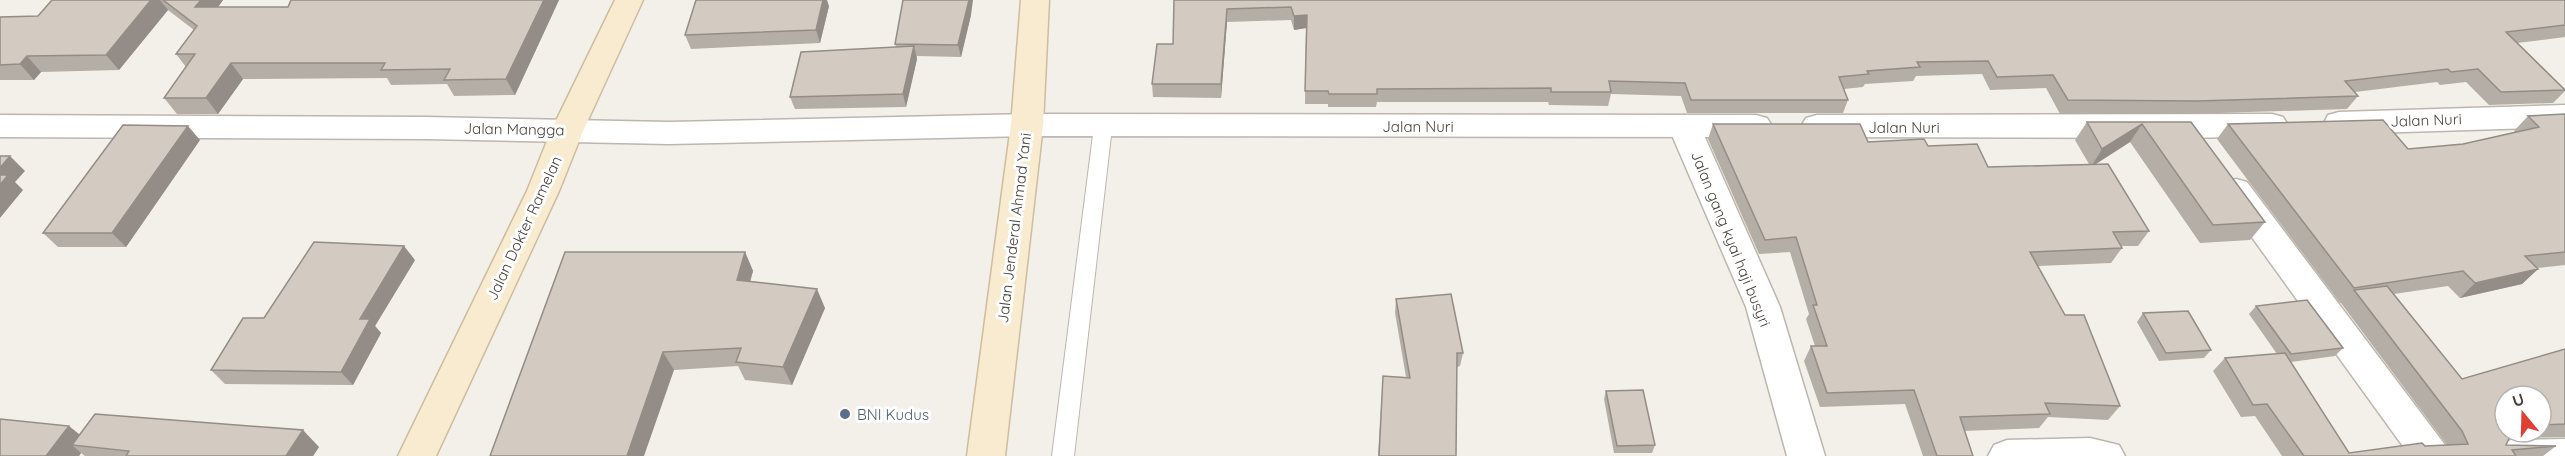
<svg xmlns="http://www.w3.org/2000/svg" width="2565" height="456" font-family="Quicksand,sans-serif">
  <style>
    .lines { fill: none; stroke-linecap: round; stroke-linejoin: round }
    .service-casing { stroke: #bdb6ae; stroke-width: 2 }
    .minor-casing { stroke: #bdb6ae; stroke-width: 3 }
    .tertiary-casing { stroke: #bdb6ae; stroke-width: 3 }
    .secondary-casing { stroke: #cdbd9f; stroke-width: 3 }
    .service { fill: #fff; fill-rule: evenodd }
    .minor { fill: #fff; fill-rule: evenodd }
    .tertiary { fill: #fff; fill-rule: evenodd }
    .secondary { fill: #f8ebcf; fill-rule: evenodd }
    .wall { fill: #b5aea6; fill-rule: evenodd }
    .shaded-wall { fill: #948d87 }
    .building { fill: #d3cac1; stroke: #948d87; stroke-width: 1.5 }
    .service-dot { fill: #5c6f8a; stroke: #fff; stroke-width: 2 }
    .labels { text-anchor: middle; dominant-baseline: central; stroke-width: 6; stroke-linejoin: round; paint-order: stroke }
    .street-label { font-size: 15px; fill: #464039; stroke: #fff }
    .service-label { font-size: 15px; fill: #4e5e75; stroke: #fff; text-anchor: start }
  </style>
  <rect width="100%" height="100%" fill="#f3f0ea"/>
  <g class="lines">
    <g class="service-casing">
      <path id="service" d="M 1103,120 L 1109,122 L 1112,127 L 1074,456 L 1052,456 L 1094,127 L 1097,122 Z"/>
    </g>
    <g class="minor-casing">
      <path id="minor" d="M 1684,115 L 1695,118 L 1700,126 L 1780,307 L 1825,456 L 1787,456 L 1746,307 L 1668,126 L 1673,118 Z
        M 2236,179 L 2247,182 L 2445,445 L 2451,456 L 2410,456 L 2225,200 L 2220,191 L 2225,182 Z
        M 2090,438 L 2119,445 L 2125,456 L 1988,456 L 1994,445 L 2007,440 Z
        M 2565,439 L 2565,456 L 2492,456 L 2498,445 L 2511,440 Z"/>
    </g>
    <g class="tertiary-casing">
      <path id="tertiary" d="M 2565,105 L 2565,127 L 2339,134 L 2328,131 L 2324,123 L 2328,115 L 2339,112 Z
        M 1027,114 L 1756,115 L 1767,118 L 1772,126 L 1767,134 L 1756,137 L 1027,136 L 669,144 L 427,139 L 0,137 L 0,115 L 427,117 L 669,122 Z
        M 2272,114 L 2283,117 L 2288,125 L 2283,133 L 2272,136 L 2188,138 L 1817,137 L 1806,134 L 1801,126 L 1806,118 L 1817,115 Z"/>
    </g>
    <g class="secondary-casing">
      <path id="secondary" d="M 615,0 L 643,0 L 583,131 L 559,191 L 436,456 L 398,456 L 527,191 L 551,131 Z
        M 1021,0 L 1049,0 L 1043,125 L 1005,456 L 967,456 L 1011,125 Z"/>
    </g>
    <use href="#service" class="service"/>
    <use href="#minor" class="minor"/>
    <use href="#tertiary" class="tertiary"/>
    <use href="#secondary" class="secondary"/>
  </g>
  <path class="wall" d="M 52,0 L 223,0 L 218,7 L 288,7 L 291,0 L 559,0 L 515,95 L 454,96 L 447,84 L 391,85 L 387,78 L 243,79 L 218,114 L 177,114 L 164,98 L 186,67 L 176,54 L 194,30 L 168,10 L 119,70 L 41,72 L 34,80 L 0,80 L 0,17 L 38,16 Z
    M 1174,0 L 2565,0 L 2565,37 L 2517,43 L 2565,89 L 2565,91 L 2553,103 L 2489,105 L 2466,82 L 2440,85 L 2437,82 L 2355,92 L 2358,96 L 2347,109 L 2188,114 L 2060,114 L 2046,88 L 1990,90 L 1982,74 L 1916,76 L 1913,81 L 1865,84 L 1863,87 L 1844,89 L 1848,100 L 1843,113 L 1687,113 L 1681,96 L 1611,94 L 1608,106 L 1549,105 L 1548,102 L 1377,102 L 1376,107 L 1328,107 L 1328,104 L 1305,104 L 1306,28 L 1294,30 L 1291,20 L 1227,22 L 1221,98 L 1153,97 L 1152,84 L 1173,44 Z
    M 829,6 L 820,43 L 691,49 L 685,35 Z
    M 971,15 L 961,57 L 917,56 L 917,59 L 906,107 L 795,109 L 790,97 L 896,47 L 895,44 Z
    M 2565,114 L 2565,265 L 2537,268 L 2538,269 L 2522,284 L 2460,298 L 2448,286 L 2394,294 L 2462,379 L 2565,349 L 2565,437 L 2511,438 L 2509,438 L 2506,445 L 2556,446 L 2543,456 L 2282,456 L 2255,416 L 2241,417 L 2213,371 L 2225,358 L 2277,354 L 2249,314 L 2256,306 L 2343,348 L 2335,356 L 2291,362 L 2349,453 L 2425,446 L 2447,445 L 2341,303 L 2342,303 L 2340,303 L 2217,139 L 2228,124 L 2408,149 L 2463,144 L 2515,132 L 2514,131 L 2528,116 ZM 2541,396 L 2541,432 L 2505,432 Z
    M 2087,122 L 2191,122 L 2265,222 L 2250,240 L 2200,243 L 2130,142 L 2096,164 L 2149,231 L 2138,246 L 2121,246 L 2122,248 L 2111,263 L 2038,266 L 2065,315 L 2120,406 L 2108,420 L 2048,417 L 2039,428 L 1964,431 L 1973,456 L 1923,456 L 1905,404 L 1820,407 L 1804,361 L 1811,346 L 1815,346 L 1806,319 L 1809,314 L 1790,252 L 1759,254 L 1708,139 L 1713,124 L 1868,142 L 1928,146 L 1988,167 L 2089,164 L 2075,140 Z
    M 200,140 L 126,247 L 58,247 L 43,233 Z
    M 745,252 L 753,271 L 750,282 L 825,308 L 792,385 L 745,380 L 738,366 L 674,370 L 490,456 Z
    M 415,260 L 375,326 L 381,333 L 353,385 L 225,384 L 211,370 L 264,318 Z
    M 1396,299 L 1463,353 L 1460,366 L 1457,367 L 1456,456 L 1378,456 L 1383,376 L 1406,377 L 1395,313 Z
    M 2143,313 L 2211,350 L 2204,358 L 2159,361 L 2137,322 Z
    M 1606,391 L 1655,445 L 1652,453 L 1614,453 L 1604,399 Z
    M 80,435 L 319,447 L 313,456 L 85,456 L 81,453 L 79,456 L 0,456 Z"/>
  <path class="shaded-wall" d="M 151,0 L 160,0 L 168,10 L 119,70 L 106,55 Z
    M 201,0 L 223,0 L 207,23 L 195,7 Z
    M 544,0 L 559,0 L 515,95 L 506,79 Z
    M 823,0 L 827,0 L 829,6 L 820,43 L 816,30 Z
    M 969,0 L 973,0 L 971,15 L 961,57 L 958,45 Z
    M 1227,9 L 1227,22 L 1221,98 L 1221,84 Z
    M 1307,15 L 1306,28 L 1294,30 L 1294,16 Z
    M 914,46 L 917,59 L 906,107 L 903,94 Z
    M 27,56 L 41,72 L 34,80 L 20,64 Z
    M 231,63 L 243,79 L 218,114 L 206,98 Z
    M 2142,124 L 2130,142 L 2091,167 L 2102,149 Z
    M 188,126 L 200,140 L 126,247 L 112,233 Z
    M 10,156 L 25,171 L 15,182 L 23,190 L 0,218 L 0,168 Z
    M 404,246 L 415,260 L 375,326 L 381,333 L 353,385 L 341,372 L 360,319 Z
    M 745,252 L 753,271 L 745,299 L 737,280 Z
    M 2538,269 L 2522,284 L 2460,298 L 2475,283 Z
    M 817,289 L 825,308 L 792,385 L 783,367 Z
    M 663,352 L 674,370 L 644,456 L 627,456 Z
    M 69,426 L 89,442 L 72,445 L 81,453 L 79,456 L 46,456 Z
    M 303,430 L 319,447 L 313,456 L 286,456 Z
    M 2511,432 L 2518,432 L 2511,438 L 2497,443 Z"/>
  <path class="building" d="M 52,0 L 151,0 L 106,55 L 27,56 L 20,64 L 0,65 L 0,17 L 38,16 Z
    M 163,0 L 201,0 L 195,7 L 288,7 L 291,0 L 544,0 L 506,79 L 444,80 L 450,69 L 381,70 L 385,63 L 231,63 L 206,98 L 164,98 L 195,54 L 176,54 L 197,26 Z
    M 696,0 L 823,0 L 816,30 L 685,35 Z
    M 903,0 L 969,0 L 958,45 L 895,44 Z
    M 1174,0 L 2565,0 L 2565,25 L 2506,32 L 2565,90 L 2501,92 L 2478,69 L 2451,72 L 2448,69 L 2345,81 L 2358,96 L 2197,101 L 2068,100 L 2053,75 L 1997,77 L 1988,61 L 1917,62 L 1920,67 L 1867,71 L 1869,74 L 1839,77 L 1848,100 L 1691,100 L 1685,83 L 1609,81 L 1611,92 L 1551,92 L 1551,88 L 1377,89 L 1377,94 L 1329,94 L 1328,91 L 1305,91 L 1307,15 L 1294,16 L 1291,7 L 1227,9 L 1221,84 L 1152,84 L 1157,44 L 1173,44 Z
    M 914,46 L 903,94 L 790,97 L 801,52 Z
    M 2565,114 L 2565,252 L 2525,256 L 2538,269 L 2475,283 L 2463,271 L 2354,288 L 2228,124 L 2383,120 L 2408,149 L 2463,144 L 2539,127 L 2528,116 Z
    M 2087,122 L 2191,122 L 2265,222 L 2213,225 L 2142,124 L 2102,149 Z
    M 1713,124 L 1860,124 L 1868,142 L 1924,139 L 1928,146 L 1977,144 L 1988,167 L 2108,164 L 2149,231 L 2113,232 L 2122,248 L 2030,252 L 2065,315 L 2084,315 L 2120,406 L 2045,403 L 2050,414 L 1960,417 L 1973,456 L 1937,456 L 1914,390 L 1827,393 L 1811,346 L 1827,346 L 1813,305 L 1817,305 L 1796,237 L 1765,240 Z
    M 123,125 L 188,126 L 112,233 L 43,233 Z
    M 0,156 L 10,156 L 0,168 Z
    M 0,175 L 8,175 L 0,185 Z
    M 314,242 L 404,246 L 360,319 L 370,319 L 341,372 L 211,370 L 243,318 L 264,318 Z
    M 565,252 L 745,252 L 737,280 L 817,289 L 783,367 L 736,362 L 741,348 L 663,352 L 627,456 L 490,456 Z
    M 2387,286 L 2462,379 L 2565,349 L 2565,424 L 2541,425 L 2541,396 L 2505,396 L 2505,432 L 2512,432 L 2506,445 L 2556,446 L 2512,450 L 2516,456 L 2304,456 L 2267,404 L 2253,405 L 2225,358 L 2285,353 L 2349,453 L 2422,443 L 2425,446 L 2468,444 L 2462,431 L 2354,290 Z
    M 1451,294 L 1463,353 L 1457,353 L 1456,456 L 1379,456 L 1383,376 L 1410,378 L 1396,299 Z
    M 2307,300 L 2343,348 L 2291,354 L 2256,306 Z
    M 2188,311 L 2211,350 L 2166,353 L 2143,313 Z
    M 1643,390 L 1655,445 L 1617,446 L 1606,391 Z
    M 95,414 L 303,430 L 286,456 L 126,456 L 129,451 L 72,445 Z
    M 0,419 L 69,426 L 46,456 L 0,456 Z"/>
  <circle class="service-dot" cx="845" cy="414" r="6"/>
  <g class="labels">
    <g class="street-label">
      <text transform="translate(2426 120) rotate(-2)">Jalan Nuri</text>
      <text x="1418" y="126">Jalan Nuri</text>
      <text x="1904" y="127">Jalan Nuri</text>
      <text transform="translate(514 129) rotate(1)">Jalan Mangga</text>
      <text transform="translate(524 228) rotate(-65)">Jalan Dokter Ramelan</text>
      <text transform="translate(1014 228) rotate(-83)">Jalan Jenderal Ahmad Yani</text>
      <text transform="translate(1731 239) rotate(68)">Jalan gang kyai haji busyri</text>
    </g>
    <g class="service-label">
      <text x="857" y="414">BNI Kudus</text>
    </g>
  </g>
  <g transform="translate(2523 414) rotate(341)"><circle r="28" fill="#ffffff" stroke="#b5b3b0" stroke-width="1.5"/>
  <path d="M0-4.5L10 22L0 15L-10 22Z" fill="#e03f34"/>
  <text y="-9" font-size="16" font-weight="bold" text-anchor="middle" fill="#464039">U</text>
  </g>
</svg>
